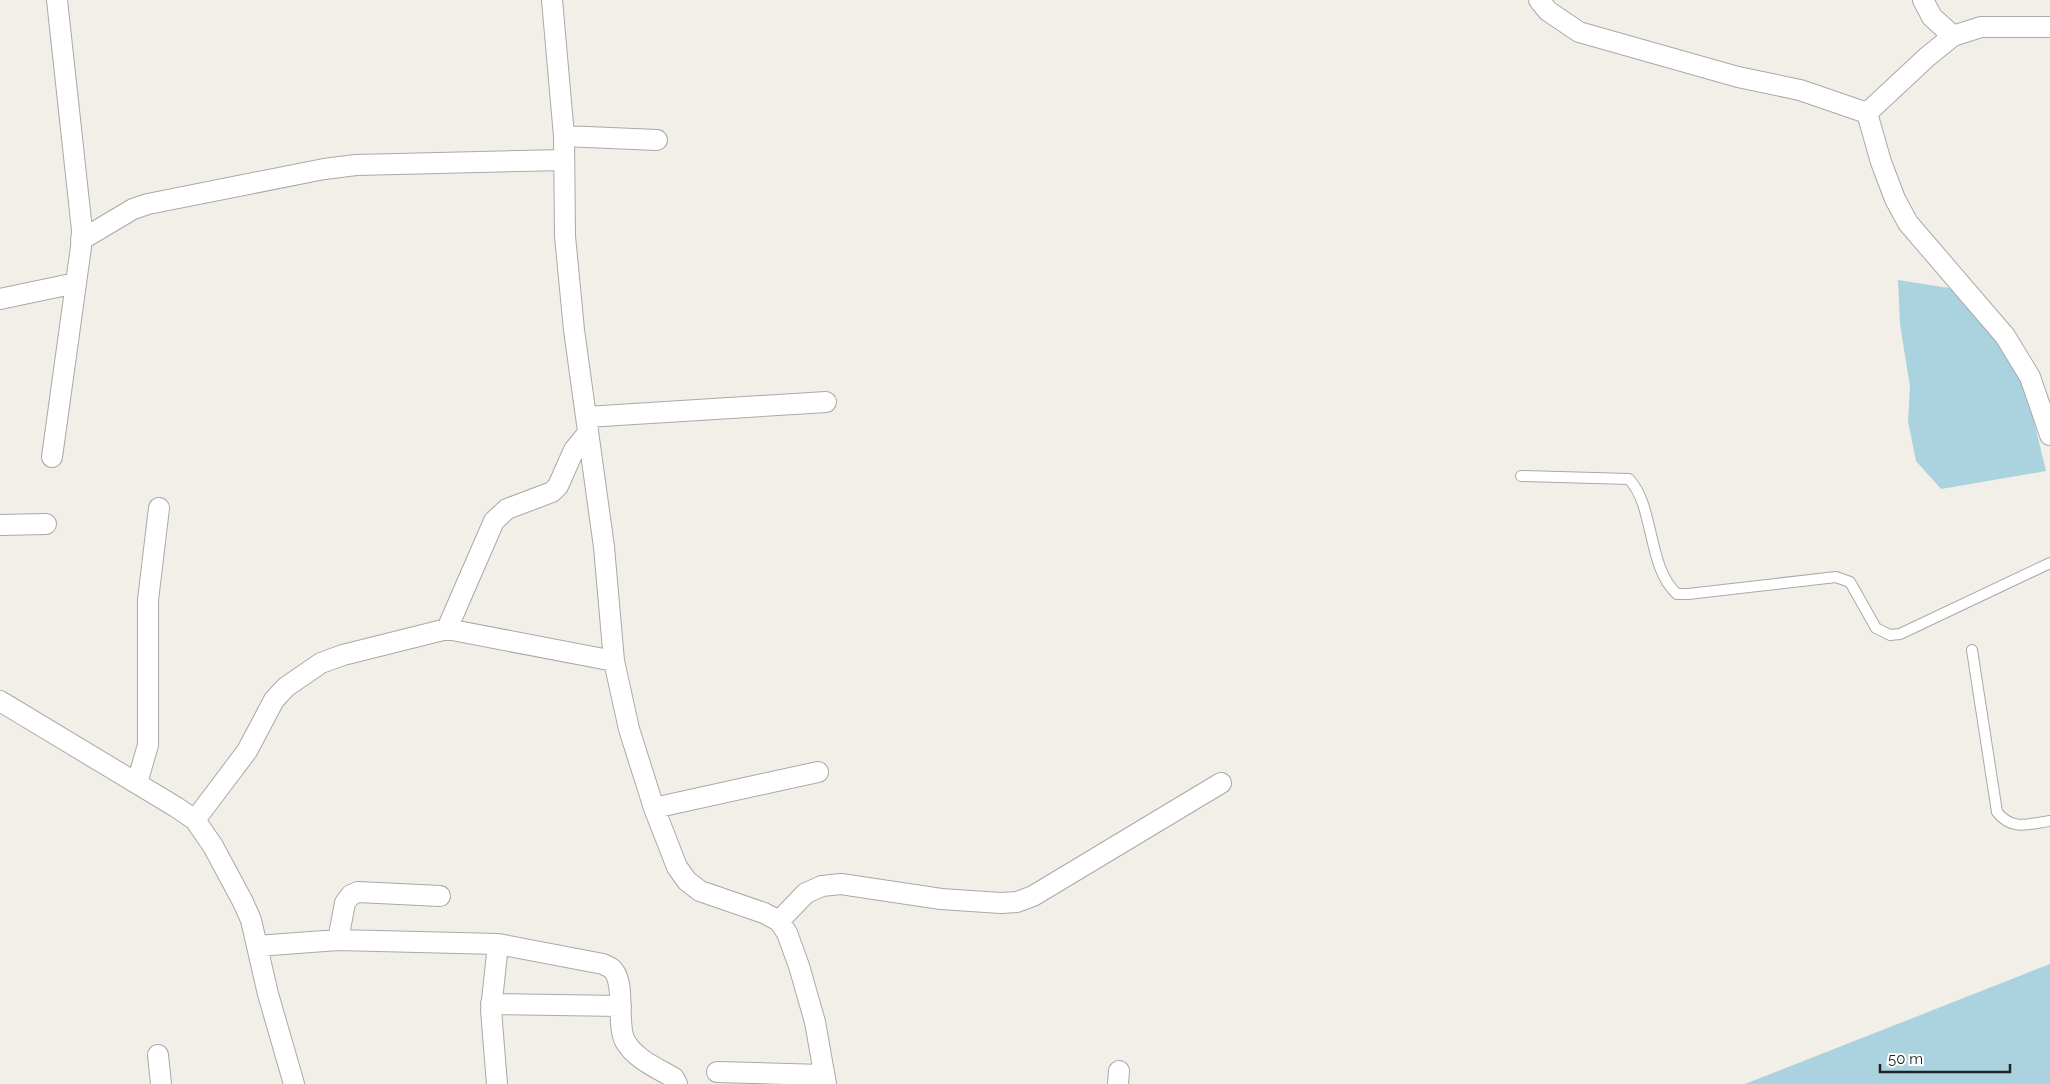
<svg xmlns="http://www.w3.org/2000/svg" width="2050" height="1084" font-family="Raleway,sans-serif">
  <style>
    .water { fill: #aad3df }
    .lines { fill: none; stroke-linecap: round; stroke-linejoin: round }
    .service-casing { stroke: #a9a9a9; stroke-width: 12 }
    .minor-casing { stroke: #a9a9a9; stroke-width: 22 }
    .service { stroke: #fff; stroke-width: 10 }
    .minor { stroke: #fff; stroke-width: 20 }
  </style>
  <rect width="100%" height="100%" fill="#f2efe9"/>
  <path class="water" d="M 1898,280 L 1962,290 L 2021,368 L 2046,471 L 1941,489 L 1916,461 L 1908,421 L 1910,387 L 1900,324 Z
    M 2050,964 L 2050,1084 L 1745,1084 Z"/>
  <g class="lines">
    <g class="service-casing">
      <path id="service" d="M 1521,476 L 1629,479 C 1655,507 1647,567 1677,594 L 1688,594 L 1836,577 L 1850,582 L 1876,628 L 1890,635 L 1900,634 L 2050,563
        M 1972,650 L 1997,812 C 2012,831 2028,824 2050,821"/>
    </g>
    <g class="minor-casing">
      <path id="minor" d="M 552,0 L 564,136 L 565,236 L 574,330 L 604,547 L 614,661 L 629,729 L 654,808 L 677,867 L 687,881 L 700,891 L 764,913 L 779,921 L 787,933 L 799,966 L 815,1022 L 826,1084
        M 1539,0 L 1548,11 L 1579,32 L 1738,77 L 1800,90 L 1867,113
        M 1923,0 L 1932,17 L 1953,36
        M 1867,113 L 1881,162 L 1895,199 L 1908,223 L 2005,336 L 2030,377 L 2050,435
        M 1867,113 L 1927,57 L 1953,36 L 1981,27 L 2050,27
        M 564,136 L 657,140
        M 81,240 L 133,209 L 148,204 L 324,169 L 356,165 L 564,160
        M 0,299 L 76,283
        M 586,417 L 826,402
        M 52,457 L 81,247 L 82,230 L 57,0
        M 0,525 L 46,524
        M 447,629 L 494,521 L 507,509 L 552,492 L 558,486 L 574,450 L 587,434
        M 0,701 L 176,807 L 195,820 L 213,846 L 243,902 L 251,920 L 268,994 L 294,1084
        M 137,783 L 148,745 L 148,600 L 159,508
        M 654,808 L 818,772
        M 195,820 L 247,751 L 274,700 L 286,687 L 321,663 L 343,655 L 447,629 L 614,661
        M 779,921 L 806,893 L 822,886 L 841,884 L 941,899 L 1001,903 L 1017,902 L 1033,896 L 1221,783
        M 338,940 L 345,903 L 351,895 L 358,892 L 440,896
        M 257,946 L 338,940 L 498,944 L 603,964 C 606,966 611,967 613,970 C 626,984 616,1024 625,1041 C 635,1059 657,1068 674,1078 L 677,1084
        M 491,1004 L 621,1006
        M 158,1055 L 161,1084
        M 717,1072 L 824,1075
        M 497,1084 L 491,1010 L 498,944
        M 1118,1084 L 1119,1071"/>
    </g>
    <use href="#service" class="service"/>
    <use href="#minor" class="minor"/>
  </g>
  <path d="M1880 1064v8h130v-8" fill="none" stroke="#222222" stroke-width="2.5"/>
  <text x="1888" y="1064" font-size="15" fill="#222222" stroke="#ffffff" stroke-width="4" paint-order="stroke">50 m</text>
</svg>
